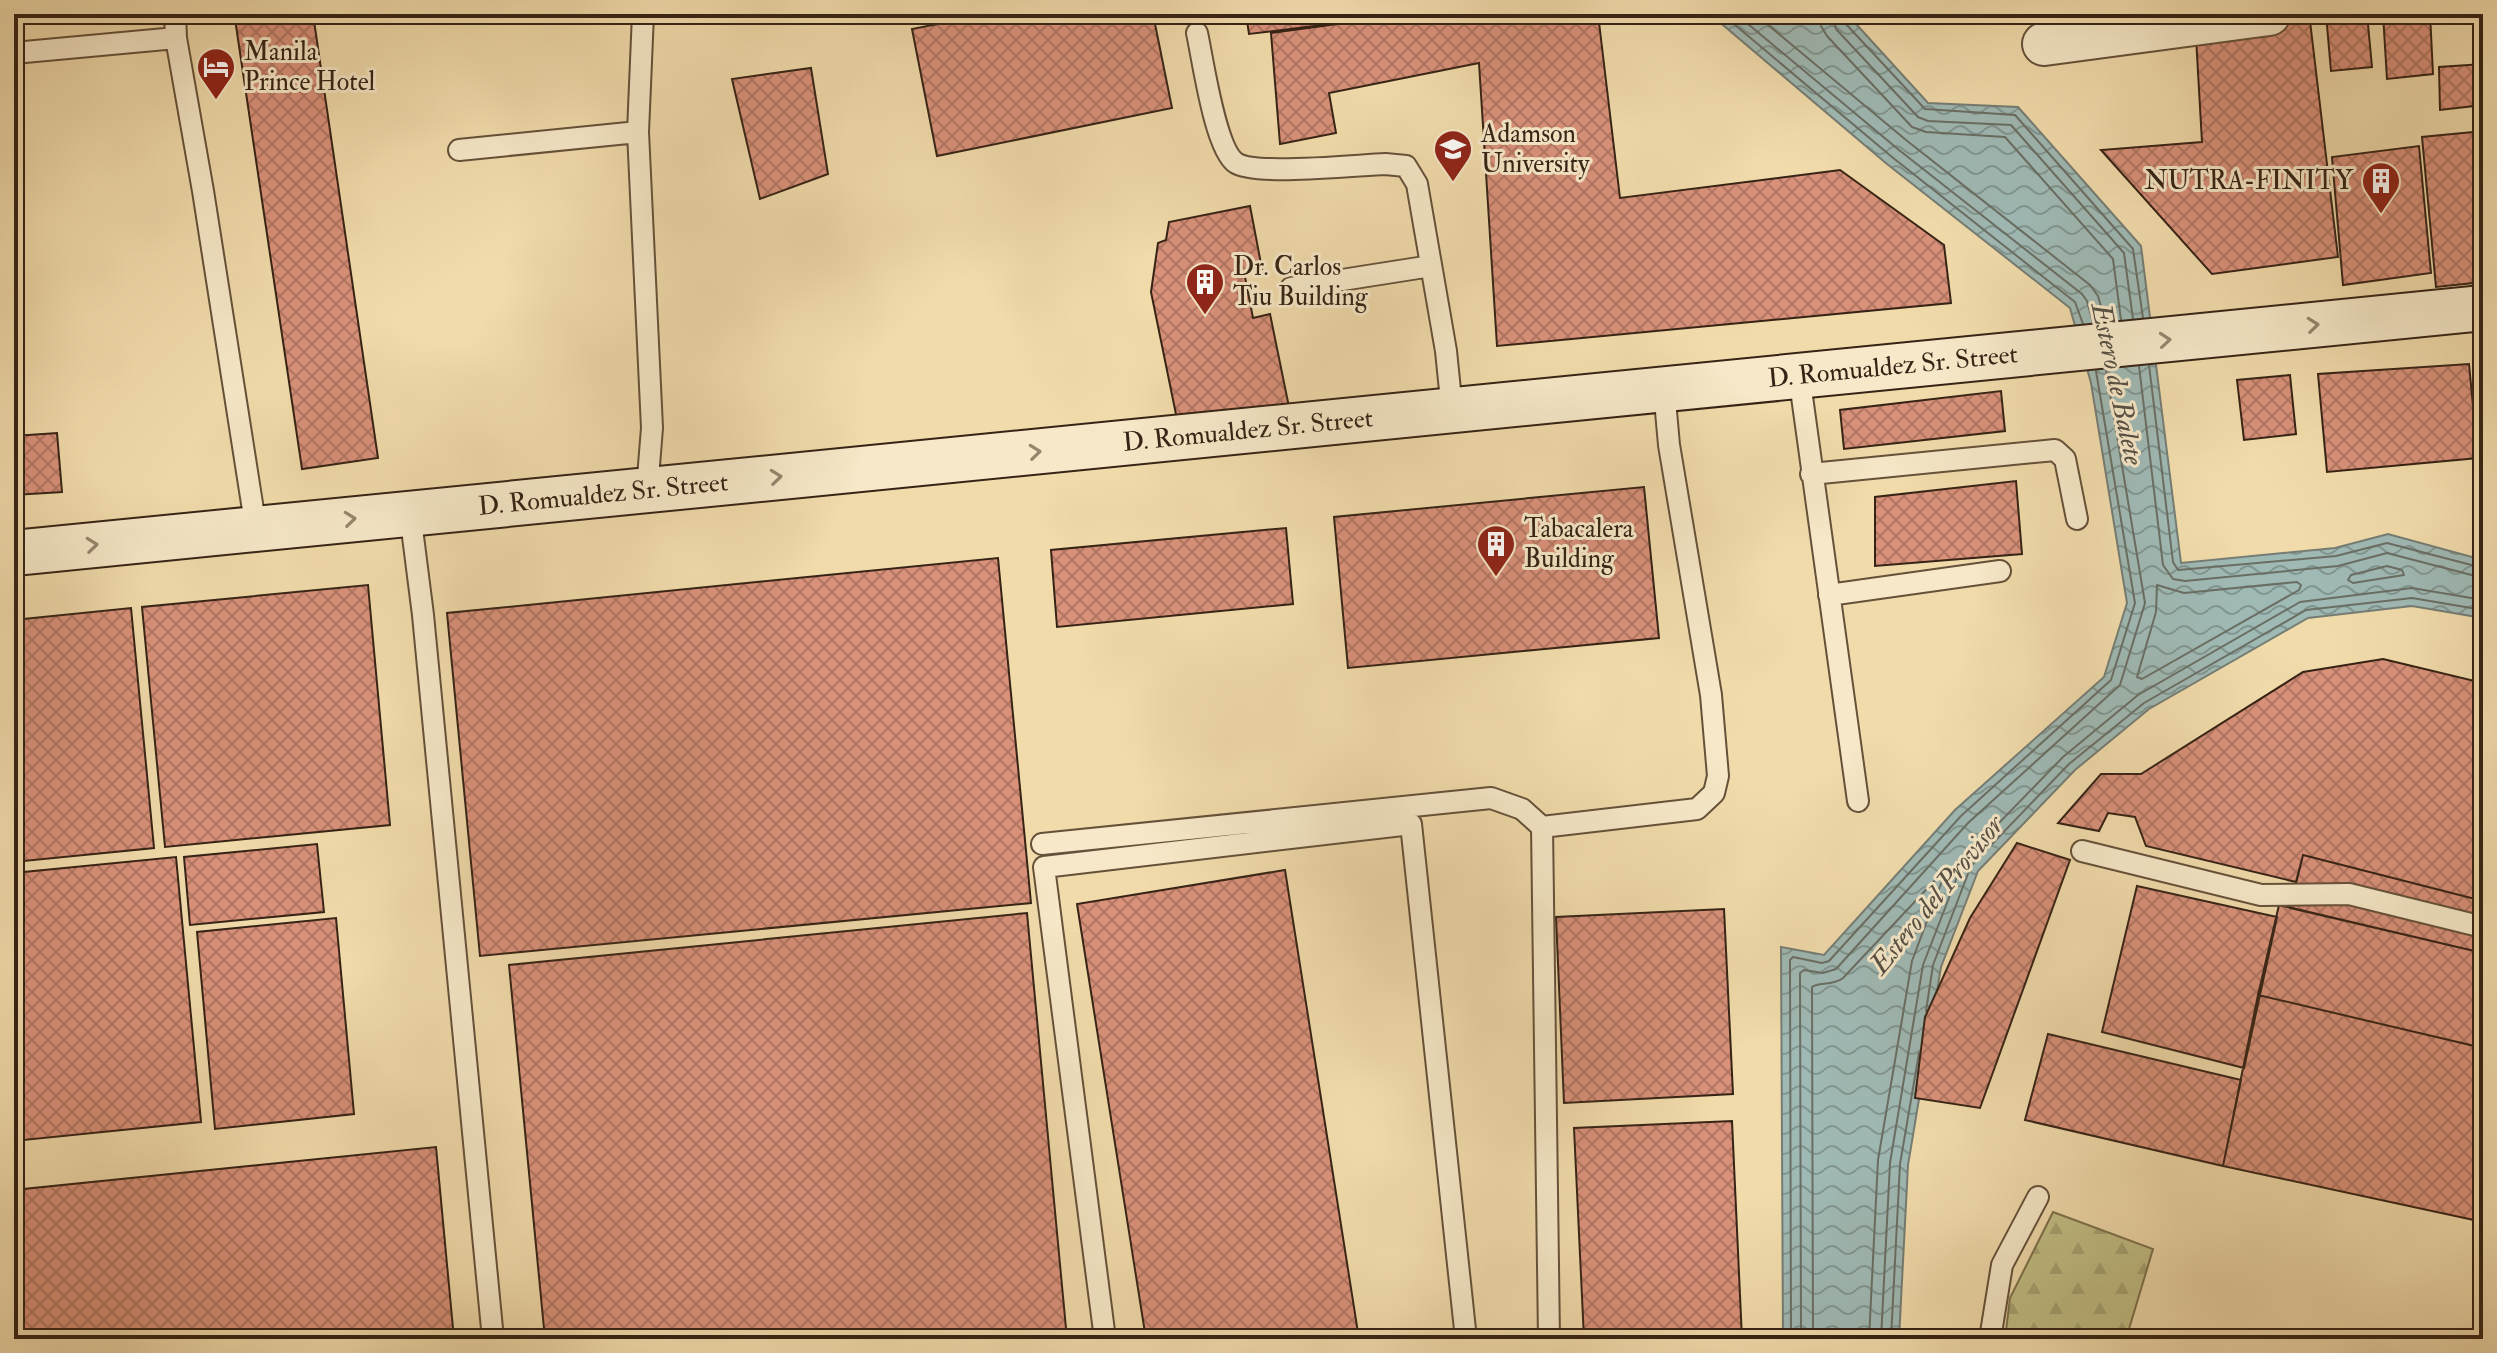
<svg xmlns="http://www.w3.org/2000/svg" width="2497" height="1353" font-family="'IM FELL Double Pica',serif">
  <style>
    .forest { fill: url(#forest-firs); stroke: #7c704c; stroke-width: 2 }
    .water { fill: url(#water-waves); stroke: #757d74; stroke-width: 2 }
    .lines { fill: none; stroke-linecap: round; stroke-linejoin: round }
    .shore { stroke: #6a6e64; stroke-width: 2 }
    .building { fill: url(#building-cross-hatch); stroke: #362315; stroke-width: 2 }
    .service-casing { stroke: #65513a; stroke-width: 24 }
    .minor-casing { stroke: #65513a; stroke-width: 46 }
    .secondary-casing { stroke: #362315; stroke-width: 48 }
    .service { stroke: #f6e8c8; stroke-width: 20 }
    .minor { stroke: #f6e8c8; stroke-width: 42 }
    .secondary { stroke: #f6e8c8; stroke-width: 44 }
    .oneway { stroke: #96866e }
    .labels { text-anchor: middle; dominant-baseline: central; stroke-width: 6; stroke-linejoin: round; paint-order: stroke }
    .poi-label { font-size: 26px; fill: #362315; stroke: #f6e8c8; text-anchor: start }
    .street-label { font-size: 26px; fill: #362315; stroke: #f6e8c8 }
    .water-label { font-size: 28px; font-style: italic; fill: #565045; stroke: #f6e8c8 }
  </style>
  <defs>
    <pattern id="forest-firs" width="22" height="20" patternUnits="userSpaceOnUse" patternTransform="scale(2)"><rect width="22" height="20" fill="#c1be84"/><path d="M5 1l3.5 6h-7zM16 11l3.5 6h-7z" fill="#a6a371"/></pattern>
    <pattern id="water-waves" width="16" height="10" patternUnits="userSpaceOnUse" patternTransform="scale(2)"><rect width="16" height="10" fill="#9fb9b4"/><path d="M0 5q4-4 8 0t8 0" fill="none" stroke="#829691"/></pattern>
    <pattern id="building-cross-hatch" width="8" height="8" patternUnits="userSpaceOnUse" patternTransform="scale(2)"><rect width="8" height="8" fill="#d9917a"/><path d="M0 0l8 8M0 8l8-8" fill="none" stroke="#b17663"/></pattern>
  </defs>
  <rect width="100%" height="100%" fill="#f1dbab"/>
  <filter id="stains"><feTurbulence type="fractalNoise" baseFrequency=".0025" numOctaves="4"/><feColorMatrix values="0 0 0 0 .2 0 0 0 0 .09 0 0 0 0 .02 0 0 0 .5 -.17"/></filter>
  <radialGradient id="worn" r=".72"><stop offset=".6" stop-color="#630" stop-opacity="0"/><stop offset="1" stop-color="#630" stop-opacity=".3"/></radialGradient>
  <path class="forest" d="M 2053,1212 L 2153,1249 L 2126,1339 L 2005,1339 L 2010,1298 Z"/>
  <path class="water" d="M 1710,14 L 1847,14 L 1928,103 L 2018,107 L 2141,246 L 2181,563 L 2335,548 L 2388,534 L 2483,560 L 2483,618 L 2412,606 L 2308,618 L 2149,709 L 2075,770 L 1978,871 L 1941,967 L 1908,1165 L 1899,1339 L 1783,1339 L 1781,947 L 1824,955 L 1955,810 L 2104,677 L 2127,603 L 2091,383 L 2070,308 L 1887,164 Z"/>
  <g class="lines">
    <path class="shore" d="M 1722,14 L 1892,157 L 2075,302 L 2083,324
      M 1736,14 L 1899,150 L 2082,294 L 2087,301 L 2093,323
      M 1755,14 L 1906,140 L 2090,285 L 2098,296 L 2105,321
      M 1820,14 L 1821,26 L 1827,36 L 1912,127 L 1926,132 L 2005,137 L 2113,259 L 2121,320
      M 1832,14 L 1836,29 L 1918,117 L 1928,121 L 2011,125 L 2124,253 L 2133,319
      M 1842,14 L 1844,22 L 1925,109 L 2015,115 L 2133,249 L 2143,318
      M 2149,365 L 2173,562 L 2178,570 L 2336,556 L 2387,543 L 2483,568
      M 2139,366 L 2163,565 L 2173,579 L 2185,581 L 2338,566 L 2387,553 L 2483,578
      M 2387,566 L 2402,570 L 2404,575 L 2353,583 L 2348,580 L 2351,575 Z
      M 2297,582 L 2301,585 L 2299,590 L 2142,679 L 2137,677 L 2156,612 L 2157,585 L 2184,593 Z
      M 1926,1011 L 1933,965 L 1971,866 L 2069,764 L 2144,703 L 2306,610 L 2412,598 L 2483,610
      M 1791,1339 L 1790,960 L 1793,957 L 1822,963 L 1829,961 L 1961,816 L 2111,680 L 2135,603 L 2096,371
      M 1801,1339 L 1800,973 L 1804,970 L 1823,973 L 1836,969 L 1968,823 L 2120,685 L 2145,603 L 2106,370
      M 1813,1339 L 1812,987 C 1819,982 1833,986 1843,978 L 1939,876 L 1942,881 L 1912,961 L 1878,1160 L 1869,1339
      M 1881,1339 L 1890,1163 L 1923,965 L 1964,859 L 2063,757 L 2138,695 L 2300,602 L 2412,588 L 2483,600
      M 1891,1339 L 1900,1164 L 1919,1053"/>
  </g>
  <path class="building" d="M 268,14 L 313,14 L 378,458 L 302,469 L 235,19 Z
    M 989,14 L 1153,14 L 1172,108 L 937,156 L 912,29 Z
    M 1246,14 L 1411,14 L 1249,34 Z
    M 1411,14 L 1598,14 L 1620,198 L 1840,170 L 1944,245 L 1951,303 L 1497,346 L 1479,63 L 1329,93 L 1336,133 L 1280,144 L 1271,33 Z
    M 2326,14 L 2367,14 L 2372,67 L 2331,71 Z
    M 2383,14 L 2430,14 L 2433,74 L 2387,79 Z
    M 2310,21 L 2338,257 L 2212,274 L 2101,150 L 2202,142 L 2196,37 Z
    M 2483,64 L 2483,105 L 2440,110 L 2439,67 Z
    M 811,68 L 828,174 L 760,199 L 732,79 Z
    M 2483,131 L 2483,282 L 2436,287 L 2422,137 Z
    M 2419,146 L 2431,273 L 2343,285 L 2332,157 Z
    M 1250,206 L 1262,269 L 1244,272 L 1253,318 L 1270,314 L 1289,407 L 1179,429 L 1151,292 L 1158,243 L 1166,240 L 1169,222 Z
    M 2469,364 L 2478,458 L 2327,472 L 2318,374 Z
    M 2290,375 L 2296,434 L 2244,440 L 2237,380 Z
    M 2001,391 L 2005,431 L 1844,449 L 1840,410 Z
    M 57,433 L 62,492 L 14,495 L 14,436 Z
    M 2016,481 L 2022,554 L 1875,566 L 1875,497 Z
    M 1644,487 L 1659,638 L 1348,668 L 1334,517 Z
    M 1286,528 L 1293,604 L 1057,627 L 1051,550 Z
    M 998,558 L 1031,903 L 480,956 L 447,613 Z
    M 368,585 L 390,825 L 165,847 L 142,607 Z
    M 131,608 L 154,848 L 14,862 L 14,620 Z
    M 2383,659 L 2483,683 L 2483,901 L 2303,855 L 2296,882 L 2146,846 L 2135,817 L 2108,813 L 2099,831 L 2058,823 L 2101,774 L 2141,774 L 2303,672 Z
    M 2017,843 L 2070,860 L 1980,1108 L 1915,1098 L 1925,1017 L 1970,918 Z
    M 317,844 L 324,912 L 190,925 L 184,857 Z
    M 2303,855 L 2483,901 L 2483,953 L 2290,908 Z
    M 176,857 L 201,1122 L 14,1141 L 14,873 Z
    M 1285,870 L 1359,1339 L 1146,1339 L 1077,904 Z
    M 2137,886 L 2277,917 L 2244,1068 L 2102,1032 Z
    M 2279,905 L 2483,953 L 2483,1048 L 2258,995 Z
    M 1724,909 L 1733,1094 L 1564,1103 L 1556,917 Z
    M 1027,913 L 1067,1339 L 545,1339 L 509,965 Z
    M 336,918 L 354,1114 L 215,1129 L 197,932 Z
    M 2258,995 L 2483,1048 L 2483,1222 L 2223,1166 Z
    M 2048,1034 L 2241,1080 L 2223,1166 L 2025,1120 Z
    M 1732,1121 L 1742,1339 L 1584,1339 L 1574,1128 Z
    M 436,1147 L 454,1339 L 22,1339 L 14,1231 L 14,1190 Z"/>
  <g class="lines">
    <g class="service-casing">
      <path id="service" d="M 175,14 L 176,38
        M 643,14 L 638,132 L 652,428 L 647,490
        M 1197,33 C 1203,60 1215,149 1236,163 C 1256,176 1357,165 1385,164 L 1406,166 L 1417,184 L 1446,351 L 1452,410
        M 14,53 L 176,38 L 203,191 L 256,529
        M 459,150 L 638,132
        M 1291,288 L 1431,266
        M 1799,375 L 1858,801
        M 1811,474 L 2055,450 L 2065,459 L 2077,519
        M 410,513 L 423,615 L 493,1339
        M 1829,595 L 2000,571
        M 1542,827 L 1549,1339
        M 1042,844 L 1491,798 L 1522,809 L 1542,827 L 1697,809 L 1714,793 L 1718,776 L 1711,695 L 1669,445 L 1664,389
        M 2082,851 L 2261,895 L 2349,894 L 2483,927
        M 1105,1339 L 1044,867 L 1411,824 L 1466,1339
        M 1990,1339 L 2002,1265 L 2038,1197"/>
    </g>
    <g class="minor-casing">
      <path id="minor" d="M 2044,44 L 2269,14"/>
    </g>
    <g class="secondary-casing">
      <g id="secondary">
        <path id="s1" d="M 14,553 L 2483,308"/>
      </g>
    </g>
    <use href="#service" class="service"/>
    <use href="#minor" class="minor"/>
    <use href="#secondary" class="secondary"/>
  </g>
  <defs><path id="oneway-chevron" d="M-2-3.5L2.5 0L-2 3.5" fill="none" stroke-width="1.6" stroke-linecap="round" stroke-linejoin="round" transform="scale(2)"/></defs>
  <g class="oneway">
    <use href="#oneway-chevron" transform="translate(2313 325) rotate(-6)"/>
    <use href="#oneway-chevron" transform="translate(2165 340) rotate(-5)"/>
    <use href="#oneway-chevron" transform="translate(1035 452) rotate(-6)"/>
    <use href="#oneway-chevron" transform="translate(776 477) rotate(-6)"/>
    <use href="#oneway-chevron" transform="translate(350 519) rotate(-6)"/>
    <use href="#oneway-chevron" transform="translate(92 545) rotate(-6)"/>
  </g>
  <defs>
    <g id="hotel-pin" transform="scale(2)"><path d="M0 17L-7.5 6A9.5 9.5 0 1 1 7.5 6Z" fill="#8f2418" stroke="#f6e8c8"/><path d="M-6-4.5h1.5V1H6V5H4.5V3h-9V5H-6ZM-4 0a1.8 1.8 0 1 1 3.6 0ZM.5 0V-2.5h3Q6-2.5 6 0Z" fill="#fff"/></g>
    <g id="university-pin" transform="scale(2)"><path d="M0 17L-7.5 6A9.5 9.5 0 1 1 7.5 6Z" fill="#8f2418" stroke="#f6e8c8"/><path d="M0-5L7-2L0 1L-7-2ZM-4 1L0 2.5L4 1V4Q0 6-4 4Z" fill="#fff"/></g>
    <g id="building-pin" transform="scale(2)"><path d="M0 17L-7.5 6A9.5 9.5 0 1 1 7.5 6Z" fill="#8f2418" stroke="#f6e8c8"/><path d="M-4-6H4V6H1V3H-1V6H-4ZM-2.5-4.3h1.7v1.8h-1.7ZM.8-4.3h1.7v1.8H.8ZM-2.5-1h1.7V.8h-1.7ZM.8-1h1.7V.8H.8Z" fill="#fff"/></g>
  </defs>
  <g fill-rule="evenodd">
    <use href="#hotel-pin" x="216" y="67"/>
    <use href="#university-pin" x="1453" y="149"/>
    <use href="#building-pin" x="2381" y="181"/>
    <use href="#building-pin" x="1205" y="282"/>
    <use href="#building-pin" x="1496" y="544"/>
  </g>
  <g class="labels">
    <g class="poi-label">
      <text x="244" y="52">Manila<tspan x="244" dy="30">Prince Hotel</tspan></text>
      <text x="1481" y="134">Adamson<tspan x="1481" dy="30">University</tspan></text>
      <text x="2353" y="181" text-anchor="end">NUTRA-FINITY</text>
      <text x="1233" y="267">Dr. Carlos<tspan x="1233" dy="30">Tiu Building</tspan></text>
      <text x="1524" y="529">Tabacalera<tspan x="1524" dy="30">Building</tspan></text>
    </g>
    <g class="street-label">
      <text stroke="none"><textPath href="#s1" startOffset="1888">D. Romualdez Sr. Street</textPath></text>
      <text stroke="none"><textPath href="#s1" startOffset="1240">D. Romualdez Sr. Street</textPath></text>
      <text stroke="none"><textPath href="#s1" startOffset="592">D. Romualdez Sr. Street</textPath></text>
    </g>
    <g class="water-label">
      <text transform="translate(2117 384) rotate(78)">Estero de Balete</text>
      <text transform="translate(1937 895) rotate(-51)">Estero del Provisor</text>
    </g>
  </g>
  <rect width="2497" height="1353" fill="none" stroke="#f1dbab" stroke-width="48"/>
  <rect x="16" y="16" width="2465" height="1321" fill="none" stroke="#362315" stroke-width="4"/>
  <rect x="24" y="24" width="2449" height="1305" fill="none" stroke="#362315" stroke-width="2"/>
  <rect width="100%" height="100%" filter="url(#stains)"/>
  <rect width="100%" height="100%" fill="url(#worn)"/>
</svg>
